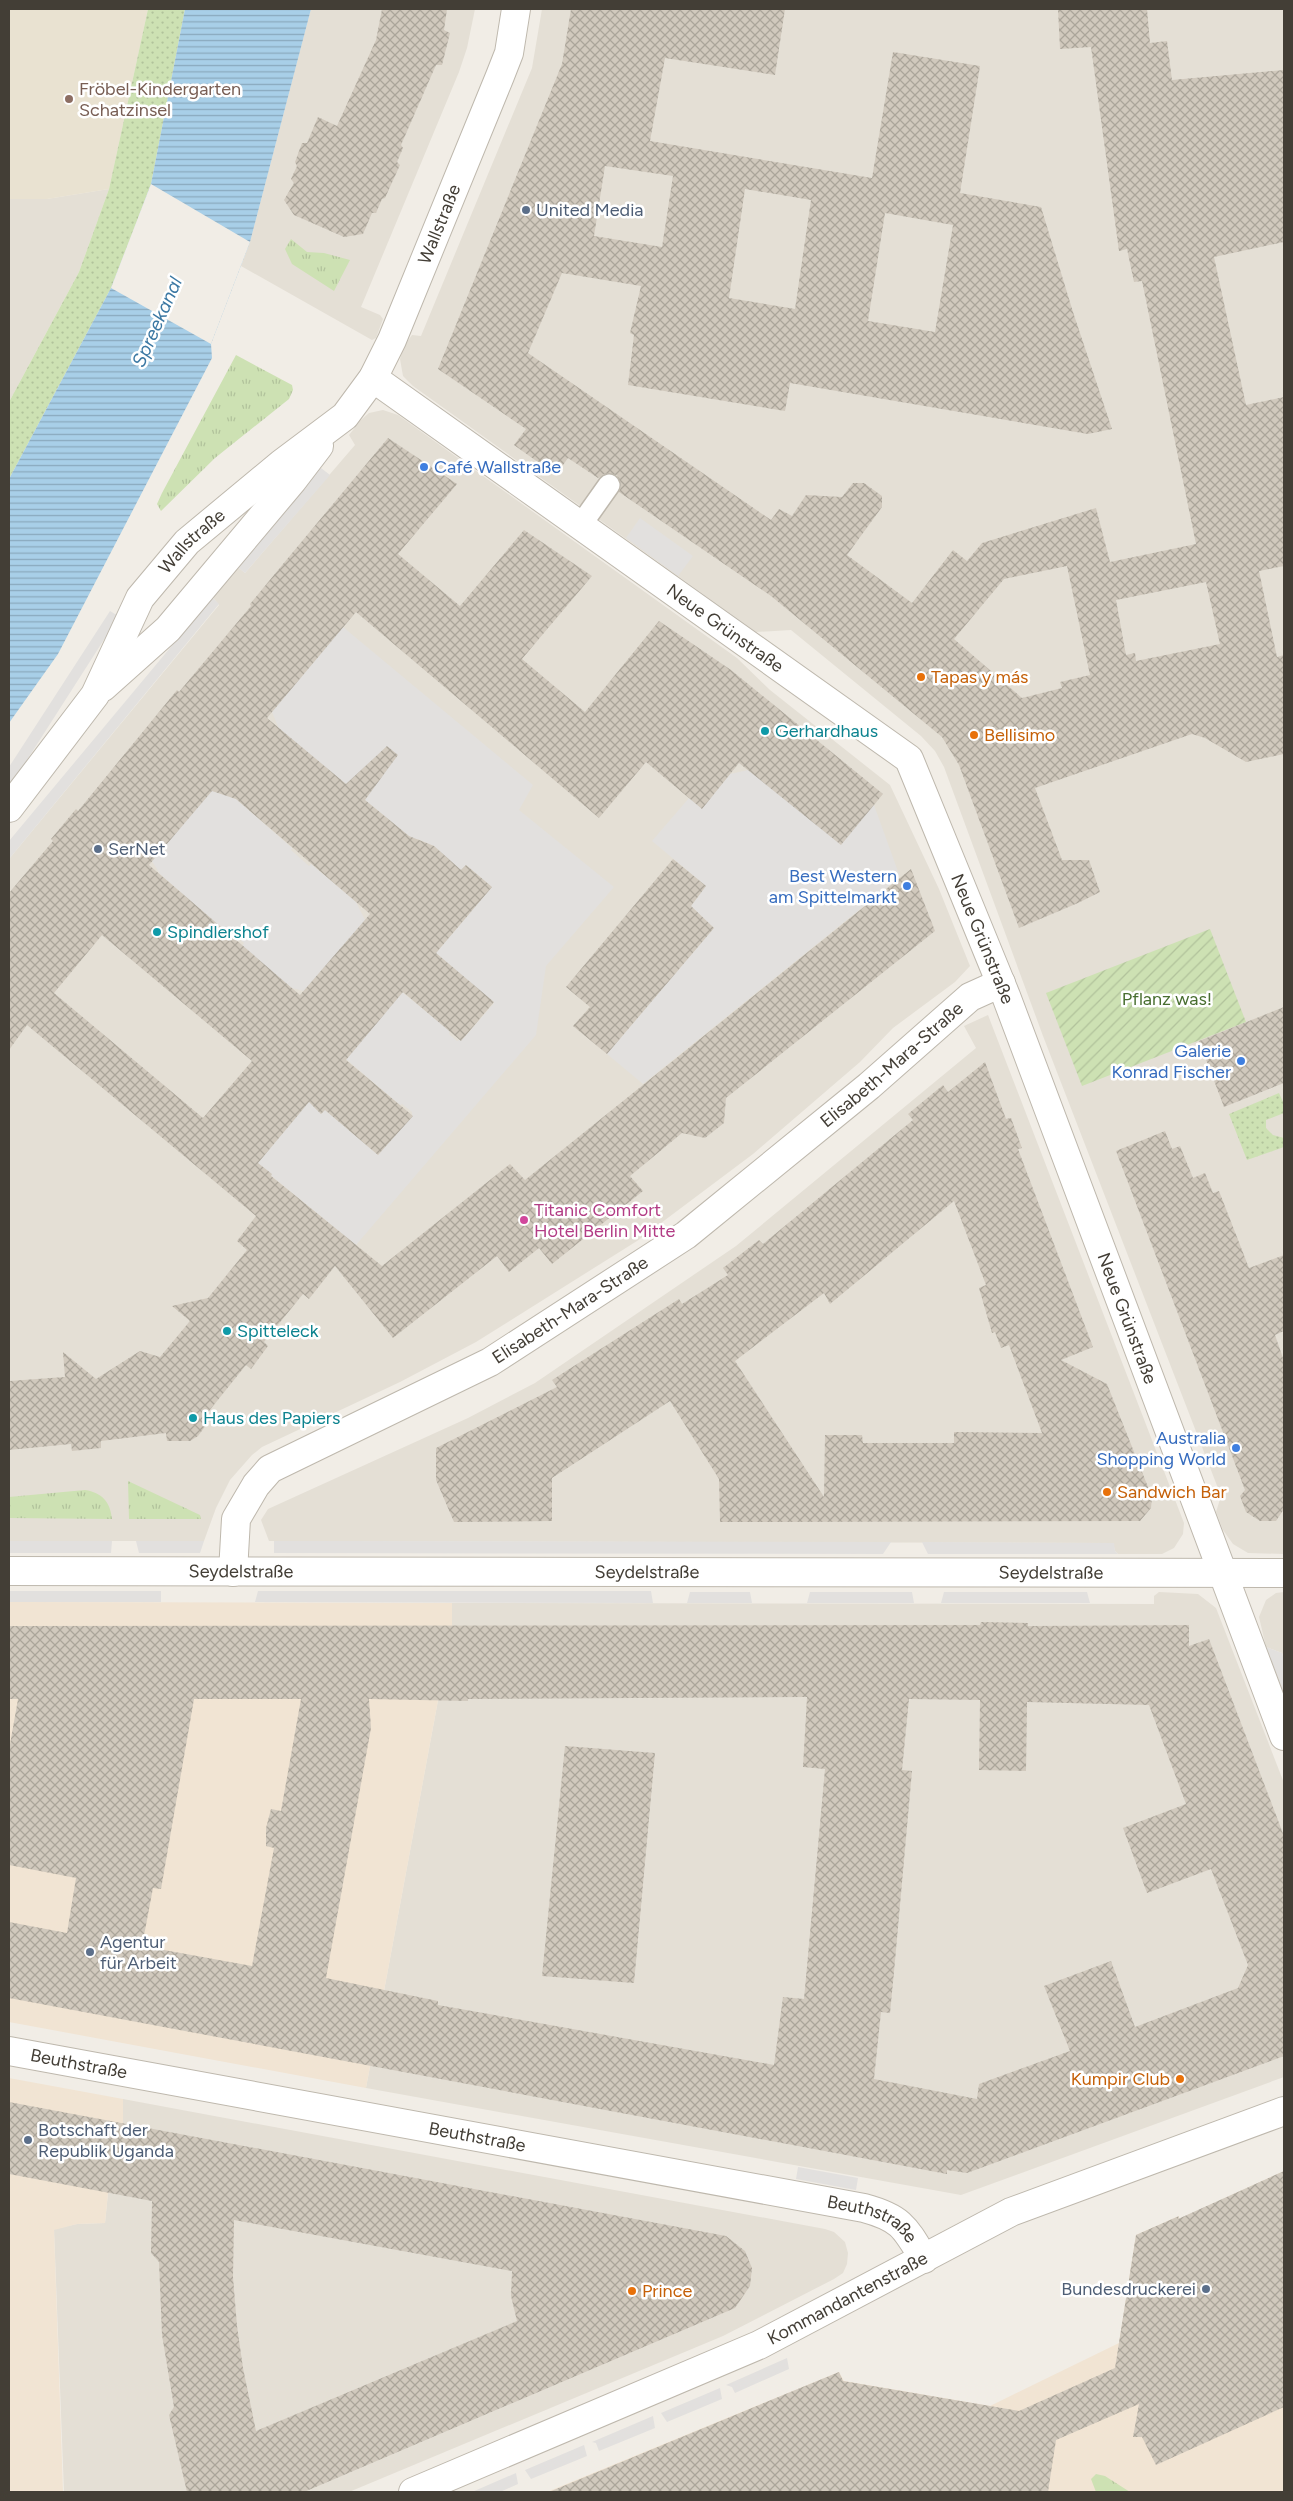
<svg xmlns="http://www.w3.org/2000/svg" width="1293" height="2501" font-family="Figtree,sans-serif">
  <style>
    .residential { fill: #e4dfd5 }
    .commercial { fill: #f1e4d3 }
    .education { fill: #e9e2d1 }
    .grass { fill: url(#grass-tufts) }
    .park { fill: url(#park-dots) }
    .garden { fill: url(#garden-furrows) }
    .parking { fill: #e2e0de }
    .water { fill: url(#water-rules) }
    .pier { fill: #f1ede6 }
    .building { fill: url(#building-cross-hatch); fill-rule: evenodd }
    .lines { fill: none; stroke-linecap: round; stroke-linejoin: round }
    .lane-casing { stroke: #beb8ad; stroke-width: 24 }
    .street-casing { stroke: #beb8ad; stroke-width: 30 }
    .lane { stroke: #fff; stroke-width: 21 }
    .street { stroke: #fff; stroke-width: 28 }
    .education-dot { fill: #8d6e63; stroke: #fff; stroke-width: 2 }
    .service-dot { fill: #5c6f8a; stroke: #fff; stroke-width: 2 }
    .shop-dot { fill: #3f7fe0; stroke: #fff; stroke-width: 2 }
    .food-dot { fill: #e8710a; stroke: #fff; stroke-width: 2 }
    .culture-dot { fill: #0f9aa8; stroke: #fff; stroke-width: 2 }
    .hotel-dot { fill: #d1479c; stroke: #fff; stroke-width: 2 }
    .labels { text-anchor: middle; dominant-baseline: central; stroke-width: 5; stroke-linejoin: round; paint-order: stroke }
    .education-label { font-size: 18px; fill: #785e54; stroke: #fff; text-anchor: start }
    .service-label { font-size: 18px; fill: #4e5e75; stroke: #fff; text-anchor: start }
    .street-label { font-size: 18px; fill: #433e36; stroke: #fff }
    .shop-label { font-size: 18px; fill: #366cbe; stroke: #fff; text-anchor: end }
    .food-label { font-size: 18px; fill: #c56008; stroke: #fff; text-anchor: start }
    .culture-label { font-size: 18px; fill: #0d838f; stroke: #fff; text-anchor: start }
    .park-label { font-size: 18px; fill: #486e30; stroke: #fff }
    .hotel-label { font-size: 18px; fill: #b23c85; stroke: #fff; text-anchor: start }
    .water-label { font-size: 19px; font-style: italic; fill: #3b78a3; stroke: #fff }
  </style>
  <defs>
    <pattern id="grass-tufts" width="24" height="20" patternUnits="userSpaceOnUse" patternTransform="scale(1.25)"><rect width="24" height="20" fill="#cde1b3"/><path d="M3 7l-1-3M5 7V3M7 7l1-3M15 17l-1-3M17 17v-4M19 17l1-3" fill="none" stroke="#b1c29b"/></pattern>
    <pattern id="park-dots" width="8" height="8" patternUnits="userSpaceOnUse" patternTransform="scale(1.25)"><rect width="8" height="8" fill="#cde1b3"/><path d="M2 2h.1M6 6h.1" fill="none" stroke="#b1c29b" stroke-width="1.8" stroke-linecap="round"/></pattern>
    <pattern id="garden-furrows" width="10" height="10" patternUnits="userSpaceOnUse" patternTransform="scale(1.25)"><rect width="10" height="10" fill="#cde1b3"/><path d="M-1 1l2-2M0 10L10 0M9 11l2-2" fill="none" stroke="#b1c29b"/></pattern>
    <pattern id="water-rules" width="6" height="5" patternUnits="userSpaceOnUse" patternTransform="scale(1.25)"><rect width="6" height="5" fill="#a8cfe8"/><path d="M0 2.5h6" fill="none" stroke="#8aa9bd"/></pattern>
    <pattern id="building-cross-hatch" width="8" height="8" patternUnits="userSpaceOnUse" patternTransform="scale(1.25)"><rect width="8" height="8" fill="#d1c9bd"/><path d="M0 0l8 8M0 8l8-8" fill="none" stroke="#aba59a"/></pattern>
  </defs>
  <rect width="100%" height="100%" fill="#f1ede6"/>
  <path class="residential" d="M 311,9 L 475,9 L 467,48 L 459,72 L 361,307 L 380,315 L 383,319 L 376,338 L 372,340 L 241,266 L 250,242 Z
    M 542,9 L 1284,9 L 1284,1554 L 1248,1553 L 1233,1544 L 1223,1530 L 1216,1512 L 1221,1496 L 1043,1036 L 944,767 L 935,751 L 921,736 L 791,630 L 756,632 L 413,386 L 403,376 L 400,359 L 404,346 L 412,335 L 421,336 L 532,68 Z
    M 109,189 L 79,272 L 9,402 L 9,199 L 47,199 Z
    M 383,410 L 398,415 L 737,658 L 770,690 L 890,785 L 939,889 L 970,966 L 955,982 L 893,1028 L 860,1062 L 753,1154 L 637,1241 L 476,1342 L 400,1382 L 262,1447 L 252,1455 L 230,1480 L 216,1508 L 204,1541 L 9,1541 L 9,859 L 219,605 L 214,599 L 214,595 L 235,569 L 239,568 L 245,573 L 355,445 L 349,435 L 361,420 L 369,413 Z
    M 988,1015 L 1184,1523 L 1183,1534 L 1174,1548 L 1162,1554 L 1118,1554 L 1115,1551 L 1113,1543 L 269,1541 L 261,1520 L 268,1509 L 468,1418 L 535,1383 L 736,1246 L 976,1048 L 964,1026 Z
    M 1159,1592 L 1198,1594 L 1216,1608 L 1284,1783 L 1284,2077 L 961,2195 L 366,2088 L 452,1625 L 452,1603 L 1154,1604 L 1154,1596 Z
    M 1284,1592 L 1284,1659 L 1282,1653 L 1266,1647 L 1259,1617 L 1266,1600 L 1276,1593 Z
    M 123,2099 L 825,2229 L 834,2232 L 845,2242 L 848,2253 L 847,2264 L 843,2273 L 834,2279 L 723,2336 L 349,2492 L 64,2492 L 54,2229 L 77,2224 L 105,2223 L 108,2193 L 123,2123 Z"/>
  <path class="commercial" d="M 9,1602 L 452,1603 L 452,1625 L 366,2088 L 9,2022 Z
    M 9,2078 L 123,2099 L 123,2123 L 108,2193 L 105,2223 L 77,2224 L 54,2230 L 63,2492 L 9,2492 Z
    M 1284,2171 L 1284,2492 L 547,2492 L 839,2372 L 844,2381 L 990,2406 L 1119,2343 L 1136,2235 L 1179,2216 L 1179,2219 Z"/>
  <path class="education" d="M 9,9 L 148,9 L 109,189 L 47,199 L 9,199 Z"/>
  <path class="grass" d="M 291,239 L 307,252 L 324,253 L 350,260 L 334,291 L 292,264 L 285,249 Z
    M 236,355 L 292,385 L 293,390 L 289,399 L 215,458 L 161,511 L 157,504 L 162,493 Z
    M 128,1481 L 200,1515 L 201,1519 L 129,1519 Z
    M 85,1490 C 102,1493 110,1501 112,1519 L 9,1518 L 9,1497 Z
    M 1096,2474 L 1105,2476 L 1130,2492 L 1096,2492 L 1091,2479 Z"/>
  <path class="park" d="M 148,9 L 185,9 L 151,184 L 131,237 L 111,288 L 9,479 L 9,402 L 79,272 L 109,189 Z
    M 1279,1093 L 1284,1104 L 1284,1113 L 1266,1120 L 1266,1128 L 1273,1135 L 1284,1138 L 1284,1147 L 1247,1160 L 1229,1114 Z"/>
  <path class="garden" d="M 1210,929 L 1246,1022 L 1082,1086 L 1046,993 Z"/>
  <path class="parking" d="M 321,468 L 330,475 L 245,573 L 239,568 L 234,570 Z
    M 640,518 L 693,556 L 678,576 L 626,538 Z
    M 215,594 L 213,598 L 219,604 L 9,859 L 9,841 Z
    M 110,611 L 115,614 L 121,613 L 9,788 L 9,767 Z
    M 343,627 L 533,785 L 519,810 L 614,887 L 546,966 L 536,1035 L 356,1245 L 257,1164 L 311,1099 L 315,1108 L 321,1114 L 325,1110 L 378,1155 L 412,1116 L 412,1112 L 402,1104 L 400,1105 L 346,1059 L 402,992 L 450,1031 L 449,1034 L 457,1041 L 464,1038 L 494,1003 L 436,953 L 492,887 L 466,865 L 461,870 L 434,846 L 418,839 L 415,841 L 365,800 L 366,797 L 348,782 L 346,784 L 279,729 L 272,712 Z
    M 748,770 L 874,805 L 900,877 L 643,1084 L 607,1054 L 714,928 L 691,906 L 706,886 L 652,841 L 689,798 L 702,808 L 730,774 Z
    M 207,789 L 236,799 L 292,848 L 291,850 L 309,866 L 311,864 L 356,902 L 366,922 L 322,970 L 309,992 L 291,988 L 242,946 L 244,943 L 225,927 L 223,929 L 160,874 L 150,858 Z
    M 9,1541 L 112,1541 L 111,1553 L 9,1553 Z
    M 136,1541 L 204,1541 L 200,1553 L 139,1553 Z
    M 274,1541 L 337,1541 L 891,1542 L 883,1554 L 274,1553 Z
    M 922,1542 L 1114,1543 L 1115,1551 L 1118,1554 L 928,1554 Z
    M 9,1591 L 161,1591 L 161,1602 L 9,1602 Z
    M 258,1591 L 651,1591 L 653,1603 L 255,1602 Z
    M 690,1592 L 750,1592 L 752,1603 L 687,1603 Z
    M 810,1592 L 912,1592 L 914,1603 L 807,1603 Z
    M 944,1592 L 1087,1592 L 1090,1603 L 941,1603 Z
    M 1266,1647 L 1282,1653 L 1284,1659 L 1284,1693 Z
    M 798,2167 L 858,2178 L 856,2190 L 796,2179 Z
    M 787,2358 L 789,2369 L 735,2393 L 732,2387 L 726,2385 Z
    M 720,2388 L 722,2399 L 667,2422 L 661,2413 Z
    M 653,2416 L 655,2428 L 599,2451 L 596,2443 L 592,2442 Z
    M 584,2445 L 587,2456 L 531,2479 L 525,2470 Z
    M 516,2473 L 518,2484 L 500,2492 L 472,2492 Z"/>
  <path class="water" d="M 185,9 L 311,9 L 250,242 L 211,344 L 212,358 L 58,654 L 9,723 L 9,479 L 111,288 L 131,237 L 151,184 Z"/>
  <path class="pier" d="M 151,184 L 250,242 L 211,344 L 111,288 Z"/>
  <path class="building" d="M 382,9 L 447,9 L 444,30 L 450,33 L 442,65 L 436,65 L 401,145 L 403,148 L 397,162 L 400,165 L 385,198 L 382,199 L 376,213 L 372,213 L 363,234 L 344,237 L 294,215 L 284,200 L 294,183 L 291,179 L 297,166 L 295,162 L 302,143 L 307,143 L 318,117 L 337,126 L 376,40 Z
    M 571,9 L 785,9 L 775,75 L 665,58 L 650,141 L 872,178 L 893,52 L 980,66 L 960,193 L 1041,207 L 1073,312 L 1112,429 L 1088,434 L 790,383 L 785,411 L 628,385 L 634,335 L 630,333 L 641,286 L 562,273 L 528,353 L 771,520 L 779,509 L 792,516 L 806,495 L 842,497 L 853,483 L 864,483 L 882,496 L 882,507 L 847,555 L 912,603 L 953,550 L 967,561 L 982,543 L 1096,508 L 1110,562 L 1196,544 L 1142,281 L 1134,282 L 1127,249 L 1119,251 L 1091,47 L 1060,49 L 1058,9 L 1147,9 L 1150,43 L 1167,41 L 1172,80 L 1284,70 L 1284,242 L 1214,257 L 1246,405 L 1284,397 L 1284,566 L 1259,571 L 1277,657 L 1284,655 L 1284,754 L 1246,762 L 1205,738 L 1192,734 L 1035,788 L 1062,860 L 1089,860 L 1100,892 L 1078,903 L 1019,928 L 959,765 L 942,737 L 771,596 L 619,492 L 621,486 L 617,475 L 604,474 L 598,478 L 568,458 L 556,475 L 514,445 L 526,429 L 438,369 L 562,64 ZM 605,166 L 673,176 L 662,247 L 594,236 ZM 745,189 L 811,200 L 795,309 L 729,298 ZM 885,213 L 953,225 L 935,332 L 868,321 ZM 1067,566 L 1090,675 L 1060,682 L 1062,688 L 1022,698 L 954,639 L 1004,579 ZM 1206,582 L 1220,644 L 1136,661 L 1135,653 L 1126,655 L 1116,600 Z
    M 388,438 L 457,484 L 398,554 L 460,606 L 524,530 L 592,576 L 522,659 L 585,712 L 659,621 L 731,670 L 883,794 L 841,845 L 739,763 L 702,809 L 646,762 L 599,818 L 356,612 L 267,718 L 346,784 L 387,746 L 398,755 L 365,800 L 409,836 L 434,846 L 461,870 L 466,865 L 492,887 L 436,953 L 494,1002 L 461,1041 L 403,992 L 346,1060 L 413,1116 L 378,1155 L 325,1110 L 321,1114 L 309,1102 L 258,1163 L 272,1174 L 271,1176 L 382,1266 L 510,1164 L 525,1180 L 911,869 L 935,931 L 726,1098 L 724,1123 L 705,1138 L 682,1133 L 630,1176 L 643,1191 L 552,1264 L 539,1248 L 509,1272 L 497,1256 L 393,1338 L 335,1266 L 309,1299 L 303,1294 L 264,1342 L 268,1346 L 251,1369 L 246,1365 L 205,1416 L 210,1420 L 198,1436 L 190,1441 L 167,1441 L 166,1433 L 101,1441 L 101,1448 L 72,1451 L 71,1444 L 9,1450 L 9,1381 L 65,1377 L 63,1352 L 96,1379 L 140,1351 L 160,1357 L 190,1321 L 172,1306 L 208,1298 L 247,1250 L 237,1241 L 256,1216 L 27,1025 L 9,1050 L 9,893 L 53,841 L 51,839 L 76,809 L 78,811 L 177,690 L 179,692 L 251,606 L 250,604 L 283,564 ZM 212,791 L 236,799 L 370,914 L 300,995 L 149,865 ZM 102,935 L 252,1061 L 203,1118 L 54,993 Z
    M 673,859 L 706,886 L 691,906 L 714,928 L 607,1054 L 573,1026 L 590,1007 L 566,987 Z
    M 1284,1007 L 1284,1083 L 1224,1107 L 1199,1041 Z
    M 985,1062 L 1006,1119 L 1011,1118 L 1022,1148 L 1018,1149 L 1093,1347 L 1061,1360 L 1107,1384 L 1152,1497 L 1151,1508 L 1140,1521 L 720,1522 L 719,1479 L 670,1401 L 552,1478 L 552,1521 L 454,1522 L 436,1480 L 436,1448 L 557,1387 L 552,1380 L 679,1299 L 682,1304 L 728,1275 L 723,1268 L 759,1240 L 763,1244 L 913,1120 L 908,1114 L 943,1085 L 948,1092 ZM 954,1201 L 986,1285 L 979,1288 L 992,1333 L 995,1332 L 1001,1348 L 1009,1345 L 1042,1433 L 954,1432 L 954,1443 L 863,1443 L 862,1435 L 825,1435 L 824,1497 L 735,1361 L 824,1293 L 830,1304 Z
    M 1165,1131 L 1172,1149 L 1180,1146 L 1193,1178 L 1205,1173 L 1213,1193 L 1219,1191 L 1249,1268 L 1284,1255 L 1284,1331 L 1275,1335 L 1284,1361 L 1284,1509 L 1276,1521 L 1260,1521 L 1246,1512 L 1240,1496 L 1245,1490 L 1116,1151 Z
    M 981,1622 L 1028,1623 L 1028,1626 L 1189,1625 L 1189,1646 L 1209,1639 L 1284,1836 L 1284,2056 L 967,2173 L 947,2170 L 947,2174 L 9,1998 L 9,1922 L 67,1933 L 76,1878 L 9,1865 L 9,1750 L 18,1699 L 9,1699 L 9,1626 L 945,1625 L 980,1625 ZM 807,1697 L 803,1767 L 825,1769 L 822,1802 L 804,1999 L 783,1997 L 774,2065 L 438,2005 L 438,2001 L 326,1978 L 371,1728 L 369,1699 L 468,1701 L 468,1699 ZM 194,1699 L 301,1699 L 281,1811 L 271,1809 L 266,1828 L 266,1846 L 274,1848 L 252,1966 L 142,1946 L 153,1888 L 161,1889 ZM 909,1699 L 980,1700 L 979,1770 L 1026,1771 L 1027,1702 L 1149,1705 L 1186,1804 L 1123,1828 L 1147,1893 L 1211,1869 L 1248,1965 L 1238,1988 L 1135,2027 L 1111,1961 L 1044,1986 L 1070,2051 L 979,2084 L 977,2099 L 874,2079 L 881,2012 L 890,2013 L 894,1972 L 912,1771 L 902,1770 Z
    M 565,1746 L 655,1753 L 634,1983 L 542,1976 Z
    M 9,2102 L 726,2236 L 745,2251 L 752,2268 L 750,2286 L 735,2308 L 304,2492 L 187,2492 L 169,2415 L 174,2407 L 162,2335 L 159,2262 L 151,2253 L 152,2201 L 9,2174 ZM 234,2220 L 512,2271 L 511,2296 L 517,2321 L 256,2431 L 243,2368 L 237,2326 L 233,2277 Z
    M 1284,2171 L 1284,2407 L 1156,2465 L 1142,2437 L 1133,2437 L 1139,2404 L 1056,2440 L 1048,2492 L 549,2492 L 839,2372 L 843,2381 L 1019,2411 L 1115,2368 L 1136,2235 L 1179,2216 L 1178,2219 Z"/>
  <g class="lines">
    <g class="lane-casing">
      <path id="lane" d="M 580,526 L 609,485"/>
    </g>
    <g class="street-casing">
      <g id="street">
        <path id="s1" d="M 373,378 L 909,759 L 1006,996 L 1284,1736"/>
        <path d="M 103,687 L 168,629 L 293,480 L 319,446"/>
        <path id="s2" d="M 9,808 L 95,695 L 140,598 L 187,542 L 281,464 L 345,416 L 373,378 L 392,340 L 500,76 L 509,53 L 516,9"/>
        <path id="s3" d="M 9,1571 L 1284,1573"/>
        <path id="s4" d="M 233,1572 L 236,1519 L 256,1485 L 270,1469 L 490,1362 L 686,1235 L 869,1086 L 970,997 L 1001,983"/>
        <path id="s5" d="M 9,2051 L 864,2208 C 901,2218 905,2227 924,2259"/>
        <path id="s6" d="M 413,2492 L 759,2345 L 1011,2212 L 1284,2111"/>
      </g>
    </g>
    <use href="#lane" class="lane"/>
    <use href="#street" class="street"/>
  </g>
  <circle class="education-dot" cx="69" cy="99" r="5"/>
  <g class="service-dot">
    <circle cx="526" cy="210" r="5"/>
    <circle cx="98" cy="849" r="5"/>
    <circle cx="90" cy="1952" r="5"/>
    <circle cx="28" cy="2140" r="5"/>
    <circle cx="1206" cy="2289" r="5"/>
  </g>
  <g class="shop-dot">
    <circle cx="424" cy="467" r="5"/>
    <circle cx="907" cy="886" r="5"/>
    <circle cx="1241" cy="1061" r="5"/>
    <circle cx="1236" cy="1448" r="5"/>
  </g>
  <g class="food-dot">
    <circle cx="921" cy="677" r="5"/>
    <circle cx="974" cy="735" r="5"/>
    <circle cx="1107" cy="1492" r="5"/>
    <circle cx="1180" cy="2079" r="5"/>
    <circle cx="632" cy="2291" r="5"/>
  </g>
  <g class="culture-dot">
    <circle cx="765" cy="731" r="5"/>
    <circle cx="157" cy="932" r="5"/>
    <circle cx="227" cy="1331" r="5"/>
    <circle cx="193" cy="1418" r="5"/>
  </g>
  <circle class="hotel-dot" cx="524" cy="1220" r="5"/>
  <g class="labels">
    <g class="education-label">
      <text x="79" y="89">Fröbel-Kindergarten<tspan x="79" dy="21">Schatzinsel</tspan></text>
    </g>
    <g class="service-label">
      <text x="536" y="210">United Media</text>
      <text x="108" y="849">SerNet</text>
      <text x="100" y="1942">Agentur<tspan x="100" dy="21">für Arbeit</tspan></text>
      <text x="38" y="2130">Botschaft der<tspan x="38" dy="21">Republik Uganda</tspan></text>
      <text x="1196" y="2289" text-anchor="end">Bundesdruckerei</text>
    </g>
    <g class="street-label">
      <text stroke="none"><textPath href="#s2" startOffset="739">Wallstraße</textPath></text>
      <text stroke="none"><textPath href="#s2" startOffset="326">Wallstraße</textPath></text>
      <text stroke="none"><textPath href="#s1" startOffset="432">Neue Grünstraße</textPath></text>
      <text stroke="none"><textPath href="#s1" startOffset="852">Neue Grünstraße</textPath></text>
      <text stroke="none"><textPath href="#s4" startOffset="859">Elisabeth-Mara-Straße</textPath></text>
      <text stroke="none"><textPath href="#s4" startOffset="454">Elisabeth-Mara-Straße</textPath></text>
      <text stroke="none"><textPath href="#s1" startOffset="1258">Neue Grünstraße</textPath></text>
      <text stroke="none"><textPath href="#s3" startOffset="232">Seydelstraße</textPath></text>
      <text stroke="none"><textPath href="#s3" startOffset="638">Seydelstraße</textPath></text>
      <text stroke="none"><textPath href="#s3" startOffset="1042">Seydelstraße</textPath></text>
      <text stroke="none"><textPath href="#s5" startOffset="71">Beuthstraße</textPath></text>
      <text stroke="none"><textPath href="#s5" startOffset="476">Beuthstraße</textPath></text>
      <text stroke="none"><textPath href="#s5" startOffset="881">Beuthstraße</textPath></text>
      <text stroke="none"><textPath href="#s6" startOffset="476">Kommandantenstraße</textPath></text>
    </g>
    <g class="shop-label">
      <text x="434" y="467" text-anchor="start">Café Wallstraße</text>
      <text x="897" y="876">Best Western<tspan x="897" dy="21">am Spittelmarkt</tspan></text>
      <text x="1231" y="1051">Galerie<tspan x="1231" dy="21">Konrad Fischer</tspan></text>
      <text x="1226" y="1438">Australia<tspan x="1226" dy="21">Shopping World</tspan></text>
    </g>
    <g class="food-label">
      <text x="931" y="677">Tapas y más</text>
      <text x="984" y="735">Bellisimo</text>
      <text x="1117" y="1492">Sandwich Bar</text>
      <text x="1170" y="2079" text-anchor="end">Kumpir Club</text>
      <text x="642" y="2291">Prince</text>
    </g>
    <g class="culture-label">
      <text x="775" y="731">Gerhardhaus</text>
      <text x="167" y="932">Spindlershof</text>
      <text x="237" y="1331">Spitteleck</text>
      <text x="203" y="1418">Haus des Papiers</text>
    </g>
    <g class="park-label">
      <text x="1167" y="999">Pflanz was!</text>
    </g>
    <g class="hotel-label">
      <text x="534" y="1210">Titanic Comfort<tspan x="534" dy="21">Hotel Berlin Mitte</tspan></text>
    </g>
    <g class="water-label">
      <text transform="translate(157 322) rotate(-66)">Spreekanal</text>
    </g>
  </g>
  <rect width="1293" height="2501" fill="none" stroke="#433e36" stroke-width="20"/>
</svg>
